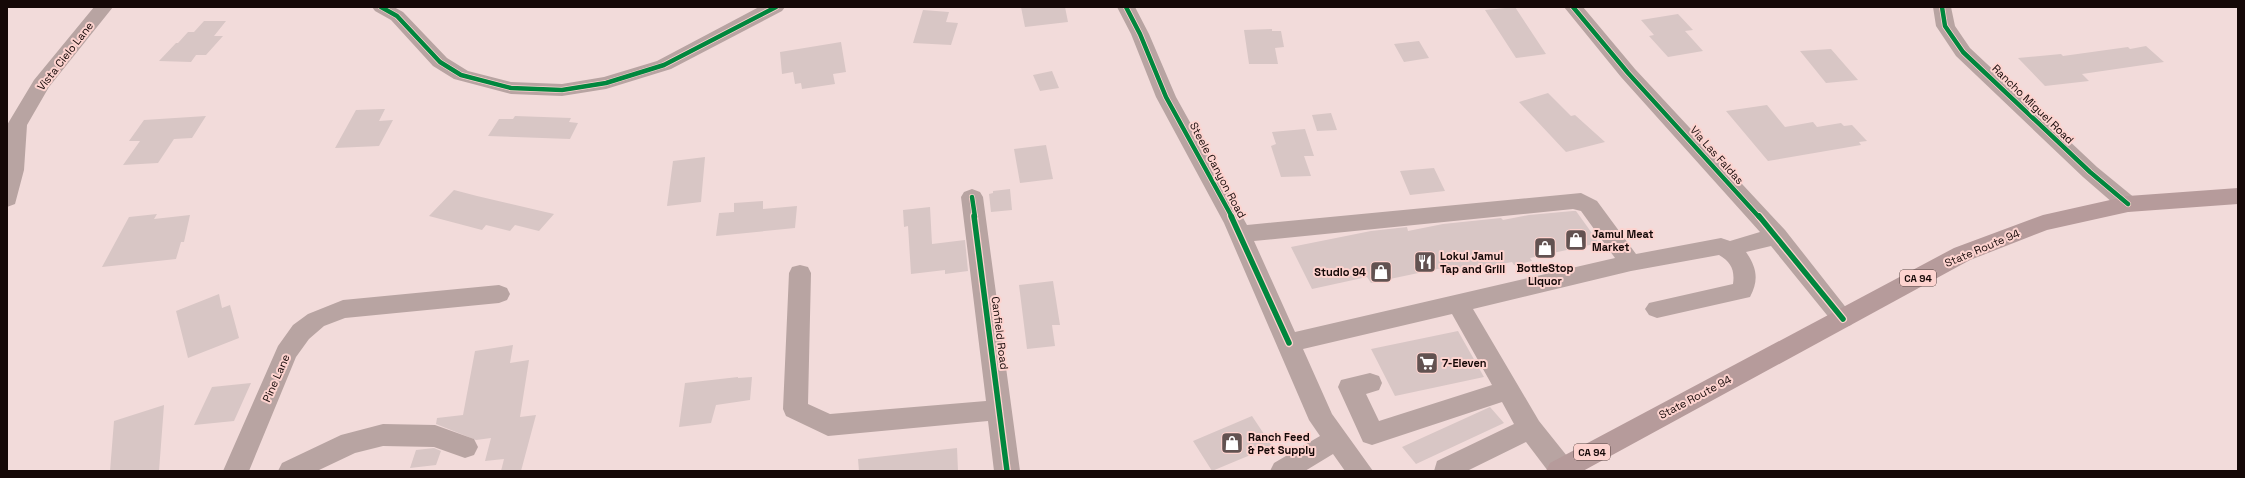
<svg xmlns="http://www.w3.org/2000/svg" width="2245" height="478" font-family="'Space Grotesk',sans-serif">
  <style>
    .building { fill: #d8c6c5 }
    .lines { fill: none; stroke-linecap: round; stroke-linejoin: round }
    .minor { fill: #b8a4a2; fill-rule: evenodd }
    .highway { fill: #b69b9b; fill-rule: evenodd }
    .cycleway-far1-casing { stroke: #fdd3cf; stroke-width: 6 }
    .cycleway-casing { stroke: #fdd3cf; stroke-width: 8 }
    .cycleway-far1 { stroke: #00873e; stroke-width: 4.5 }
    .cycleway { stroke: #00873e; stroke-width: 5.5 }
    .labels { text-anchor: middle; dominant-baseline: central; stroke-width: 4; stroke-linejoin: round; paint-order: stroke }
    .shield { fill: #fdd3cf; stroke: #5b4543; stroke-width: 1 }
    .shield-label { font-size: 10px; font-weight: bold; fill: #150807 }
    .street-label { font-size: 11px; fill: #150807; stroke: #fdd3cf }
    .poi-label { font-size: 11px; font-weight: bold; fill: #150807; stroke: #fdd3cf; text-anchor: start }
  </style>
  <rect width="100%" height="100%" fill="#f2dbda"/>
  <path class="building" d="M 1021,7 L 1065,7 L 1068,22 L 1025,27 Z
    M 1515,7 L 1546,54 L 1516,58 L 1485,10 Z
    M 923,10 L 949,12 L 946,22 L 958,23 L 951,45 L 913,43 Z
    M 1678,14 L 1693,30 L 1685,31 L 1703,51 L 1668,57 L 1649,36 L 1654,35 L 1641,20 Z
    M 204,21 L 226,21 L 214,36 L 223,36 L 206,55 L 196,55 L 191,62 L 159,61 L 176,43 L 178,43 L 188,32 L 194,32 Z
    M 1272,29 L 1272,31 L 1281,31 L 1284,47 L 1275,48 L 1278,64 L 1249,64 L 1244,30 Z
    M 1419,41 L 1429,58 L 1404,62 L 1394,44 Z
    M 841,42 L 846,72 L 833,74 L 835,84 L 802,89 L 801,83 L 795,84 L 793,72 L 782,74 L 780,52 Z
    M 2146,46 L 2164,62 L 2082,74 L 2089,81 L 2045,86 L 2018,58 L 2061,54 L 2063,56 L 2128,47 L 2130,49 Z
    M 1831,49 L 1858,80 L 1826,83 L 1800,51 Z
    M 1052,71 L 1059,88 L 1040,91 L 1033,75 Z
    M 1548,93 L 1571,116 L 1575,115 L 1605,142 L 1566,152 L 1519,102 Z
    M 1767,105 L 1785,127 L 1813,122 L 1817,127 L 1841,123 L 1844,126 L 1852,125 L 1867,141 L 1859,142 L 1861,145 L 1768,161 L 1726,111 Z
    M 383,109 L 385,109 L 379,121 L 393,120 L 379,146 L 335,148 L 356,110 Z
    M 1331,113 L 1337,130 L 1317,131 L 1312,115 Z
    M 206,116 L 192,138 L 174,139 L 158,163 L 123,165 L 140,141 L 129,141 L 144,120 Z
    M 515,116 L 571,118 L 569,122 L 578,123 L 570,139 L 488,136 L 499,119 L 513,119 Z
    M 1305,129 L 1314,156 L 1304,156 L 1311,176 L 1281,177 L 1271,146 L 1276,144 L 1272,132 Z
    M 1046,145 L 1053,179 L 1020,183 L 1014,149 Z
    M 705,157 L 701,202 L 667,206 L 673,161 Z
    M 1434,168 L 1445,191 L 1410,195 L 1400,171 Z
    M 1010,189 L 1012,210 L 991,212 L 989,194 L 993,193 L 993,191 Z
    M 454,190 L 477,196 L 554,214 L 539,231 L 515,225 L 510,231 L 486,225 L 482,230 L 429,216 Z
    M 763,201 L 763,209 L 797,206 L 795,228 L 716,236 L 719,213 L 734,212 L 734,203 Z
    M 930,207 L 932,244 L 965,240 L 968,271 L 945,274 L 945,270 L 911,274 L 908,226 L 904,227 L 903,210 Z
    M 1573,211 L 1576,211 L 1599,243 L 1530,258 L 1532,261 L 1514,265 L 1512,262 L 1446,275 L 1442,268 L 1371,283 L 1367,277 L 1312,289 L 1291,247 L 1371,231 L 1407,227 L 1408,231 L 1443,224 L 1501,218 L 1503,220 L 1529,215 Z
    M 157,214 L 154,219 L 190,215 L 184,242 L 181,242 L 176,259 L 102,267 L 129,217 Z
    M 1053,281 L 1060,325 L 1052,325 L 1055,346 L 1027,349 L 1019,285 Z
    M 219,294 L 222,308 L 230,305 L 239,338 L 188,358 L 176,311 Z
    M 1458,331 L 1484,377 L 1395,396 L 1371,349 Z
    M 513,345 L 510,363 L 529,360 L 520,417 L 536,415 L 521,471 L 501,471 L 504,459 L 485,461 L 491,438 L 476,440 L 436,424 L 437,418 L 463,415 L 475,351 Z
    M 738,377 L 738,378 L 752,377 L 750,400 L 716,405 L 711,423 L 679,427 L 685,383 Z
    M 251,383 L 234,421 L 194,425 L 212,387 Z
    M 164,405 L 159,471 L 110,471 L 114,421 Z
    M 1490,407 L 1504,423 L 1416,464 L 1402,447 Z
    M 1252,416 L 1272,446 L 1212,471 L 1193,441 Z
    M 434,448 L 441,451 L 436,465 L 410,468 L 416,450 Z
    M 957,448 L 958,471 L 859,471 L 858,459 Z"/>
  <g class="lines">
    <path class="minor" d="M 94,7 L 113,7 L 49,87 L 27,125 L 24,170 L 15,204 L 7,207 L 7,125 L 34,80 Z
      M 372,7 L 394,7 L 403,12 L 447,58 L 468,71 L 511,82 L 562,84 L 604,77 L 657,61 L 759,7 L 785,7 L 782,11 L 671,69 L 606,89 L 562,96 L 511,94 L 454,79 L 433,66 L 391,20 L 375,11 Z
      M 1117,7 L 1135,7 L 1149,34 L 1176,97 L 1247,225 L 1581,193 L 1597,201 L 1636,254 L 1721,238 L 1730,241 L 1760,232 L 1621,77 L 1564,7 L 1583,7 L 1635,69 L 1785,230 L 1855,319 L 1851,325 L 1843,328 L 1835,325 L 1771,246 L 1746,252 C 1757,268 1759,280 1750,297 L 1657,318 L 1649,315 L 1645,309 L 1649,303 L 1733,284 C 1735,270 1731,262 1719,255 L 1631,271 L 1473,309 L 1539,421 L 1571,461 L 1574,471 L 1548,471 L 1526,442 L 1467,471 L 1434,471 L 1437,461 L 1514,424 L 1502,402 L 1372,445 L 1363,442 L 1338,387 L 1341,380 L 1370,373 L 1379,376 L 1382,383 L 1379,390 L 1366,394 L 1379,421 L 1492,385 L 1452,314 L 1303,349 L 1332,414 L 1373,471 L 1345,471 L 1333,454 L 1305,471 L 1270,471 L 1274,463 L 1320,436 L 1309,420 L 1224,223 L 1156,97 L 1131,34 ZM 1573,209 L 1581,211 L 1615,258 L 1295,332 L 1254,241 Z
      M 1933,7 L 1951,7 L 1955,26 L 1970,48 L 2097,167 L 2136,199 L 2139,204 L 2136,209 L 2128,212 L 2120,209 L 2083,177 L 1956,56 L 1936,26 Z
      M 972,189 L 980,192 L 983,197 L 1020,471 L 994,471 L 988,421 L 828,436 L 786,416 L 783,409 L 789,273 L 792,267 L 800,265 L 808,267 L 811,273 L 808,404 L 830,414 L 986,401 L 961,197 L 964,192 Z
      M 499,285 L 507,288 L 510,294 L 507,300 L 499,303 L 345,318 L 324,326 L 309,339 L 296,357 L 249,471 L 223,471 L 278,346 L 293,325 L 308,314 L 343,300 Z
      M 383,424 L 435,425 L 474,439 L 478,447 L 474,455 L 465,458 L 434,447 L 383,446 L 355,453 L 317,471 L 278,471 L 282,463 L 341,435 Z"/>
    <path class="highway" d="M 2238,188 L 2238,204 L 2128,212 L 2047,230 L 1970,260 L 1583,471 L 1546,471 L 1550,463 L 1954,248 L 2043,215 L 2128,196 Z"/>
    <g class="cycleway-far1-casing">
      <path id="cycleway-far1" d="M 381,7 L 397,16 L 440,62 L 461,75 L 511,88 L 562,90 L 606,83 L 664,65 L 776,7
        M 1126,7 L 1140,34 L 1166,97 L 1232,217
        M 1573,7 L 1628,73 L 1759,217
        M 1942,7 L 1945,26 L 1963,52 L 2090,172 L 2128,204
        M 972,197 L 975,217"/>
    </g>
    <g class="cycleway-casing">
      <path id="cycleway" d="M 974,216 L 1007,471
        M 1231,216 L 1289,343
        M 1759,216 L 1843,319"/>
    </g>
    <use href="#cycleway-far1" class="cycleway-far1"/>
    <use href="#cycleway" class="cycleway"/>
  </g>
  <defs>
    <g id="shop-square" transform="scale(1.15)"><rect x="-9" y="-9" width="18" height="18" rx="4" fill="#625251" stroke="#fdd3cf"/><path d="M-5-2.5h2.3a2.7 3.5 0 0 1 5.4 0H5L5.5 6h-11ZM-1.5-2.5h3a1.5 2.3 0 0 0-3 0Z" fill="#fff"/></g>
    <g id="restaurant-square" transform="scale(1.15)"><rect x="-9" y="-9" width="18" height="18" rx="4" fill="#625251" stroke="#fdd3cf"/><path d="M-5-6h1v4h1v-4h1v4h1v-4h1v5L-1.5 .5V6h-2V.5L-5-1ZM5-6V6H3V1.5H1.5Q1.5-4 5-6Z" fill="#fff"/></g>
    <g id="supermarket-square" transform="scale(1.15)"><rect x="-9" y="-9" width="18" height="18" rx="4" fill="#625251" stroke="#fdd3cf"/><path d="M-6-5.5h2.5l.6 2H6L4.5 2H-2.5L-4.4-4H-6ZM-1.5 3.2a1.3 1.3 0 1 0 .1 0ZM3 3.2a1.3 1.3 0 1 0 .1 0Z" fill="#fff"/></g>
  </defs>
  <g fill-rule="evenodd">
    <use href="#shop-square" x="1576" y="240"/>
    <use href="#shop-square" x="1545" y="248"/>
    <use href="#restaurant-square" x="1425" y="262"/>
    <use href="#shop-square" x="1381" y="272"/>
    <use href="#supermarket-square" x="1427" y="363"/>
    <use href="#shop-square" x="1232" y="443"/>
  </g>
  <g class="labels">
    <g class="shield">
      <rect x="1900" y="270" width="36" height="16" rx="3"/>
      <rect x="1574" y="444" width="36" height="16" rx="3"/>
    </g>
    <g class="shield-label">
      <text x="1918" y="278">CA 94</text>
      <text x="1592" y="452">CA 94</text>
    </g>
    <g class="street-label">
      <text transform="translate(65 56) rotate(-52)">Vista Cielo Lane</text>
      <text transform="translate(2033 104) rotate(44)">Rancho Miguel Road</text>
      <text transform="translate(1717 155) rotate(48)">Via Las Faldas</text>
      <text transform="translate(1218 170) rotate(62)">Steele Canyon Road</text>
      <text transform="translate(1982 248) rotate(-23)">State Route 94</text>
      <text transform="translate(1000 333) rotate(83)">Canfield Road</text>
      <text transform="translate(276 378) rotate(-66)">Pine Lane</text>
      <text transform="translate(1695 397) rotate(-28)">State Route 94</text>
    </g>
    <g class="poi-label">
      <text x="1592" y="234">Jamul Meat<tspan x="1592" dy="13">Market</tspan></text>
      <text x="1440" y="256">Lokul Jamul<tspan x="1440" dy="13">Tap and Grill</tspan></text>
      <text x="1545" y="268" text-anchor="middle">BottleStop<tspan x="1545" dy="13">Liquor</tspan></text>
      <text x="1366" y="272" text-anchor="end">Studio 94</text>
      <text x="1442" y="363">7-Eleven</text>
      <text x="1248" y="437">Ranch Feed<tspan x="1248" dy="13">&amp; Pet Supply</tspan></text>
    </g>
  </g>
  <rect width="2245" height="478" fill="none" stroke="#150807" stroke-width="16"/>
</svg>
